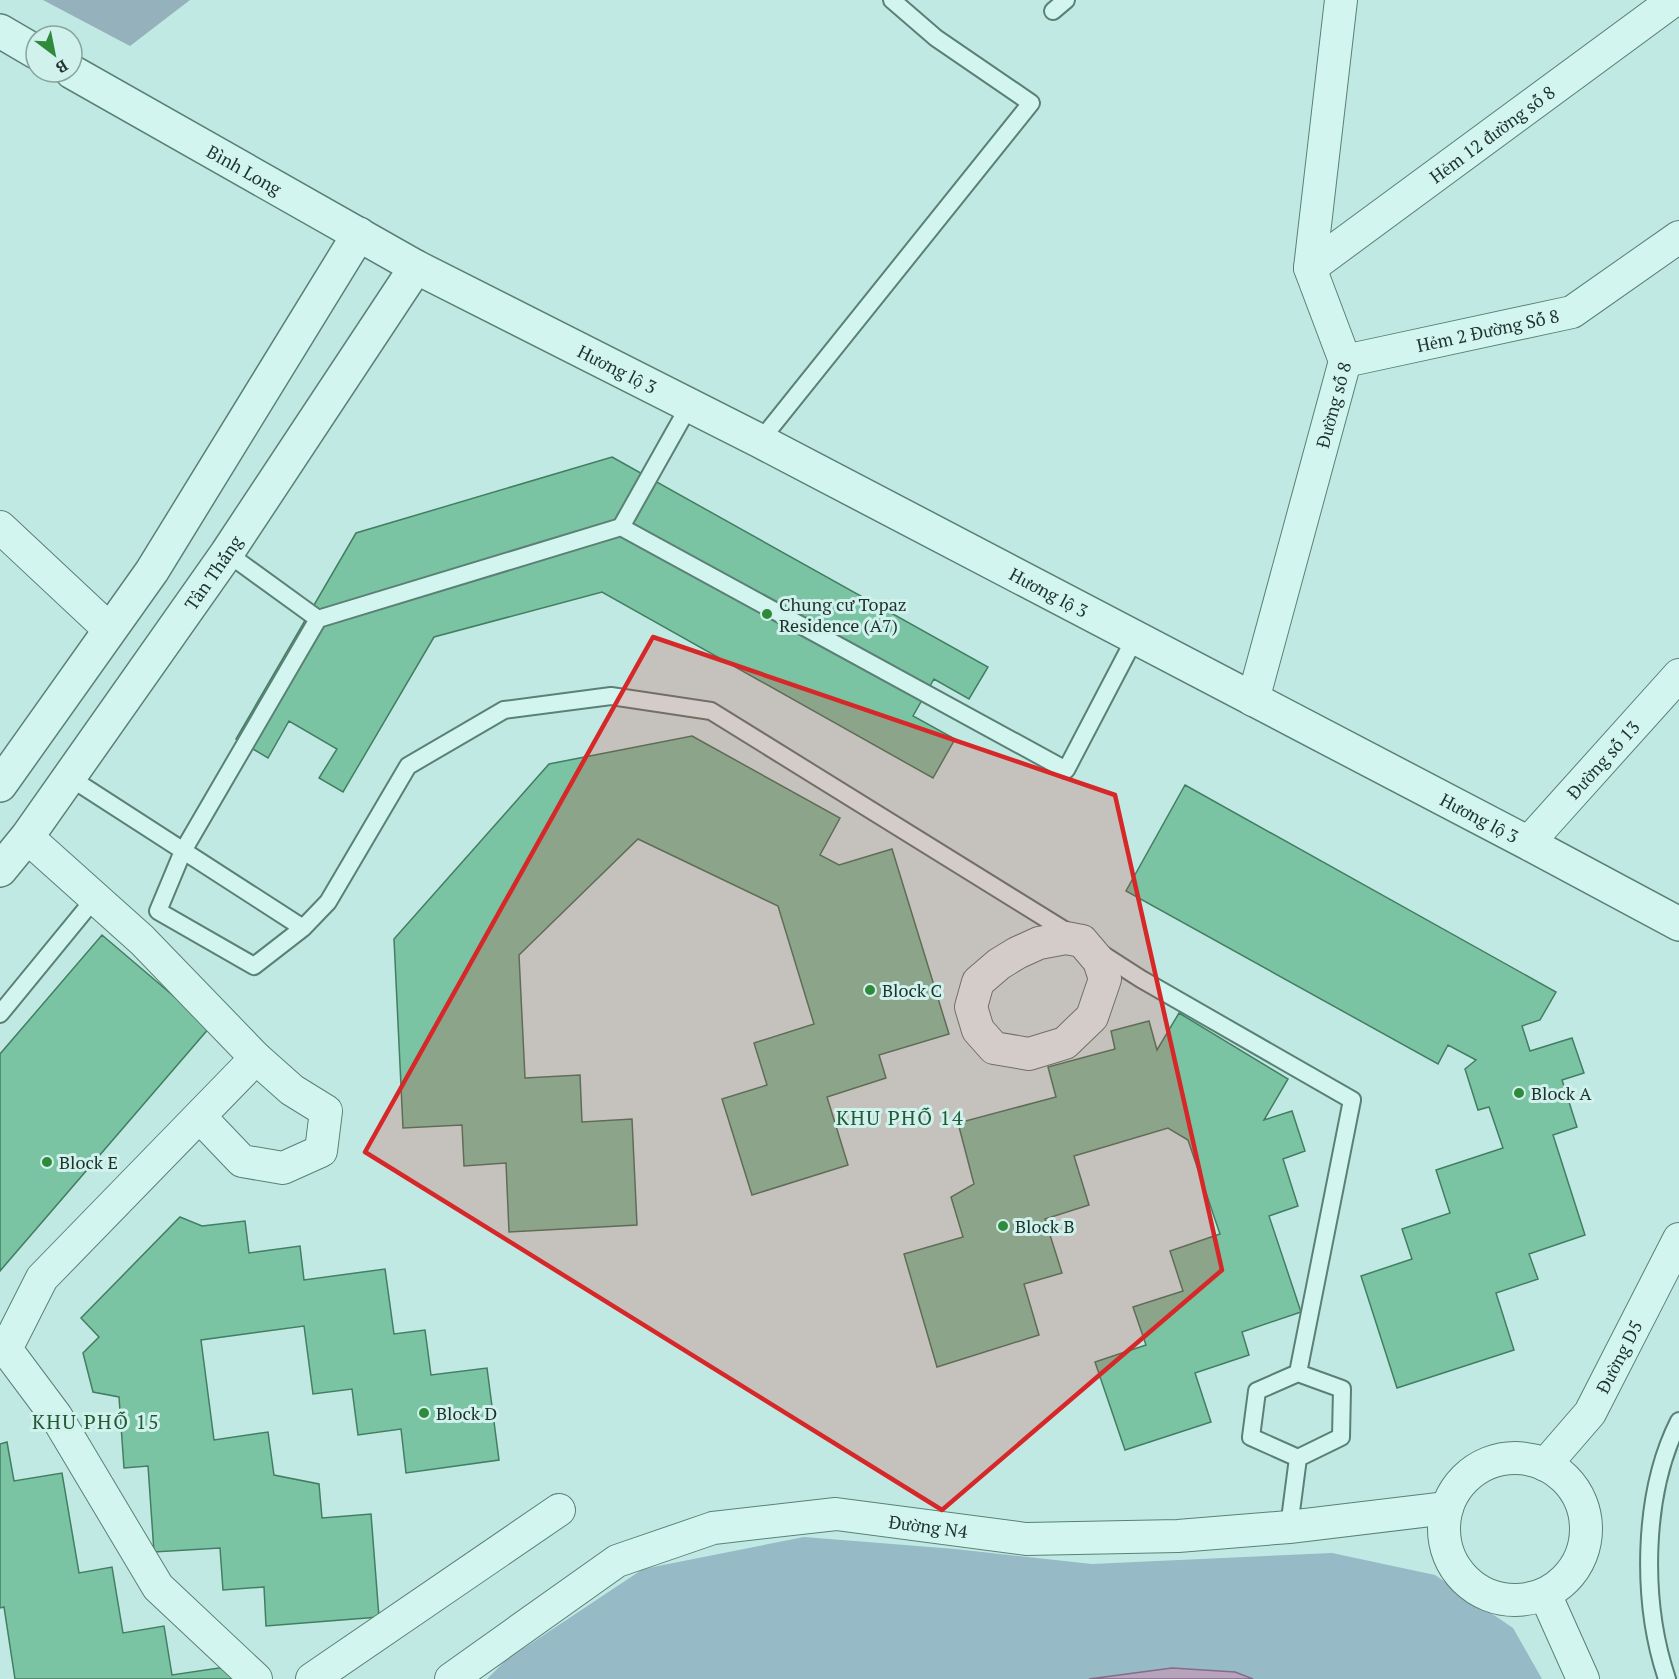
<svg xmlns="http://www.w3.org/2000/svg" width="1679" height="1679" font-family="'PT Serif',serif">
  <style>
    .green { fill: #96bac6 }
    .cemetery { fill: #95b1bb }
    .water { fill: #b8a3bc; stroke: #856c89; stroke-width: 1.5 }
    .building { fill: #7ac4a3; stroke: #437e62; stroke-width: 1.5 }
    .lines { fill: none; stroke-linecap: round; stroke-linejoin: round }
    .service-casing { stroke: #5a8174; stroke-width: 20 }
    .minor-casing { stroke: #5a8174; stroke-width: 34 }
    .tertiary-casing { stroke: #5a8174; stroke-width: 36 }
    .service { stroke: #d3f5f0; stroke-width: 16 }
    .minor { stroke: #d3f5f0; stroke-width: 32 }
    .tertiary { stroke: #d3f5f0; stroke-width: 33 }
    .marked { fill: #d62828; fill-opacity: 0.2; stroke: #d62828; stroke-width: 4.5; stroke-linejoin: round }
    .poi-dot { fill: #308a3c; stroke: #d0f1ec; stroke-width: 2 }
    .labels { text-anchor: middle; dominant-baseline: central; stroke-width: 6; stroke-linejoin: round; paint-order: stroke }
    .street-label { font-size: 18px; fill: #1d322a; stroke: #d0f1ec }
    .poi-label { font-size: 18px; fill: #1d322a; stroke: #d0f1ec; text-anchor: start }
    .neighbourhood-label { font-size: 20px; letter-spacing: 1.5px; fill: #215a35; stroke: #d0f1ec }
  </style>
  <rect width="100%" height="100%" fill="#c1e9e3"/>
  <path class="green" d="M 804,1537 L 955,1549 L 1092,1564 L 1332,1553 L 1435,1575 L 1513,1628 L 1542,1679 L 487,1679 L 506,1660 L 643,1569 Z"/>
  <path class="cemetery" d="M 43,0 L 190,0 L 130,46 Z"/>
  <path class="water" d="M 1172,1668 L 1235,1672 L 1253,1679 L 1089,1679 Z"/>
  <path class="building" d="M 612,457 L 988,667 L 969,699 L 934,679 L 913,716 L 955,739 L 933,778 L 602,592 L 434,637 L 343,792 L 319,778 L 337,749 L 289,721 L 268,758 L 236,739 L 356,533 Z
    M 692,736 L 840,818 L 820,855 L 839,865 L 892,849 L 949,1034 L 879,1055 L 886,1078 L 827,1097 L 848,1165 L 752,1195 L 722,1099 L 767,1085 L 754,1043 L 814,1024 L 778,906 L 638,839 L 519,955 L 525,1078 L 580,1075 L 582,1122 L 632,1119 L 637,1225 L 509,1232 L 506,1163 L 464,1166 L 462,1125 L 403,1128 L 394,939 L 549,764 Z
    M 1185,785 L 1556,992 L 1540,1020 L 1522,1026 L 1530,1051 L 1572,1038 L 1584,1073 L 1562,1080 L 1577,1127 L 1553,1135 L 1585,1235 L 1529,1254 L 1538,1279 L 1496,1293 L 1514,1350 L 1397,1388 L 1361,1276 L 1412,1259 L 1402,1229 L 1450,1213 L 1436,1170 L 1503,1148 L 1489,1107 L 1478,1110 L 1465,1069 L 1476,1060 L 1448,1045 L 1438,1064 L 1126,891 Z
    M 102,935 L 210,1027 L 0,1271 L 0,1054 Z
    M 1179,1013 L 1288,1079 L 1264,1120 L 1292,1111 L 1305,1151 L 1283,1159 L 1298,1206 L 1269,1216 L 1301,1312 L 1242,1332 L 1249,1355 L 1195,1373 L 1211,1422 L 1125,1450 L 1095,1362 L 1146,1345 L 1133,1307 L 1183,1291 L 1170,1251 L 1220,1234 L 1188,1140 L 1168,1128 L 1074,1156 L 1089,1205 L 1045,1219 L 1062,1273 L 1024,1284 L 1039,1335 L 937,1367 L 904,1254 L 963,1237 L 951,1197 L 974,1184 L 958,1123 L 1056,1097 L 1048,1067 L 1115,1049 L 1111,1031 L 1149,1021 L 1157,1050 Z
    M 180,1217 L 202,1226 L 245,1221 L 249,1253 L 300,1246 L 304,1280 L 385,1269 L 394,1334 L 425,1330 L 431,1375 L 487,1368 L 499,1460 L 406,1473 L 401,1429 L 358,1435 L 352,1389 L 313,1394 L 304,1326 L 201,1340 L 214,1440 L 268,1432 L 274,1475 L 319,1484 L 322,1518 L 371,1514 L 379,1617 L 266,1626 L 264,1587 L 223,1590 L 220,1548 L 154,1552 L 148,1466 L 124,1468 L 119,1397 L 93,1392 L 83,1353 L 99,1337 L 81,1318 Z
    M 7,1442 L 14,1481 L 62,1473 L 79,1573 L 112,1567 L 123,1633 L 164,1626 L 172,1675 L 232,1666 L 234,1679 L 15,1679 L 4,1607 L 0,1608 L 0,1444 Z"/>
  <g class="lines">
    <g class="service-casing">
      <path id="service" d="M 1053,11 L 1066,0
        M 760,441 L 1031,103 L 936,38 L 892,0
        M 621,527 L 689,406
        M 227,553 L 318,619
        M 69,777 L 303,928
        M 1074,936 L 711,711 L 611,696 L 504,710 L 408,766 L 328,902 L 303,928 L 254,966 L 158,911 L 183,851 L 318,619 L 621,527 L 1066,770 L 1135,638
        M 1099,952 L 1141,979 L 1352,1100 L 1298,1373
        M 0,1014 L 95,898
        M 1298,1373 L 1342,1389 L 1341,1437 L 1298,1458 L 1251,1437 L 1257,1391 Z
        M 1289,1527 L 1298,1458
        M 1667,1679 C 1641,1602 1642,1494 1679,1421"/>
    </g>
    <g class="minor-casing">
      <g id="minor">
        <path id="s1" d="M 1310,268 L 1674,0"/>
        <path id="s2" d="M 1345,361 L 1572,312 L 1679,237"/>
        <path d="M 0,527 L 110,630"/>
        <path id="s3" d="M 1253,700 L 1345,361 L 1310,268 L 1341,0"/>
        <path d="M 27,837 L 142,940 L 256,1058 L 42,1278 L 6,1349 L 56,1416 L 158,1587 L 256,1679"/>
        <path id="s4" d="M 1528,843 L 1679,675"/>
        <path d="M 1066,938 L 1082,941 L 1099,961 L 1105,979 L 1092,1017 L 1065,1043 L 1029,1054 L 994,1048 L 978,1030 L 971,1007 L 978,982 L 999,964 L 1017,953 L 1039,943 Z"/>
        <path d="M 200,1117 L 242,1161 L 283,1168 L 321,1151 L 326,1111 L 292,1090 L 256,1058"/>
        <circle cx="1515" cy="1529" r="71"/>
        <path id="s5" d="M 1545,1465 L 1590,1413 L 1679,1239"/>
        <path d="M 1545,1594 L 1583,1679"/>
        <path d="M 312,1679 L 559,1510"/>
        <path id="s6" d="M 451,1679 L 617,1561 L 713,1528 L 836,1514 L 1026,1539 L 1178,1536 L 1289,1527 L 1447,1508"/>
      </g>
    </g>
    <g class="tertiary-casing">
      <g id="tertiary">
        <path d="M 0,31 L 36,52"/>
        <path id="s7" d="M 72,72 L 416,267 L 760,441 L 1528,843 L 1679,924"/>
        <path d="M 0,785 L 152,571 L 359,234"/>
        <path id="s8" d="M 0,870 L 27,837 L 227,553 L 416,267"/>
      </g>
    </g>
    <use href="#service" class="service"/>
    <use href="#minor" class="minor"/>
    <use href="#tertiary" class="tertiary"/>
  </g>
  <path class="marked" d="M 653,637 L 1115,795 L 1222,1270 L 942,1510 L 365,1152 Z"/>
  <g class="poi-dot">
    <circle cx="767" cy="614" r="6"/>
    <circle cx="870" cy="990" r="6"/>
    <circle cx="1519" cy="1093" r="6"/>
    <circle cx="47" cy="1162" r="6"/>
    <circle cx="1003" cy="1226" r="6"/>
    <circle cx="424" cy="1413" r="6"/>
  </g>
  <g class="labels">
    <g class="street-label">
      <text stroke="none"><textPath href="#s1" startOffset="226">Hẻm 12 đường số 8</textPath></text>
      <text stroke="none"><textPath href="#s7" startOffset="198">Bình Long</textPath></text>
      <text stroke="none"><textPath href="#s2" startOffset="146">Hẻm 2 Đường Số 8</textPath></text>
      <text stroke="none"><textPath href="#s7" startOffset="621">Hương lộ 3</textPath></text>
      <text stroke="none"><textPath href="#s3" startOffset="306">Đường số 8</textPath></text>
      <text stroke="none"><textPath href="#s8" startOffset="366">Tân Thắng</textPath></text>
      <text stroke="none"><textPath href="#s7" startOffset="1107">Hương lộ 3</textPath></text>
      <text stroke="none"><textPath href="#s4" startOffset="112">Đường số 13</textPath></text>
      <text stroke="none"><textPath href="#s7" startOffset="1593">Hương lộ 3</textPath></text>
      <text stroke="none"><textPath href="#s5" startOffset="132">Đường D5</textPath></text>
      <text stroke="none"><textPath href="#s6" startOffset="522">Đường N4</textPath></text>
    </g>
    <g class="poi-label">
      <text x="779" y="604">Chung cư Topaz<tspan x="779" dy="21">Residence (A7)</tspan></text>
      <text x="882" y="990">Block C</text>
      <text x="1531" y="1093">Block A</text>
      <text x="59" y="1162">Block E</text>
      <text x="1015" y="1226">Block B</text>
      <text x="436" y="1413">Block D</text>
    </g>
    <g class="neighbourhood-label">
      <text x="900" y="1117">KHU PHỐ 14</text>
      <text x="96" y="1421">KHU PHỐ 15</text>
    </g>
  </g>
  <g transform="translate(54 54) rotate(148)"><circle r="28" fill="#d0f1ec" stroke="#88a59e" stroke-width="1.5"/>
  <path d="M0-4.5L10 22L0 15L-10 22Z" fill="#308a3c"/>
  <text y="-9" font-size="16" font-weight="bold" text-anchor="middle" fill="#1d322a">B</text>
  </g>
</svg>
